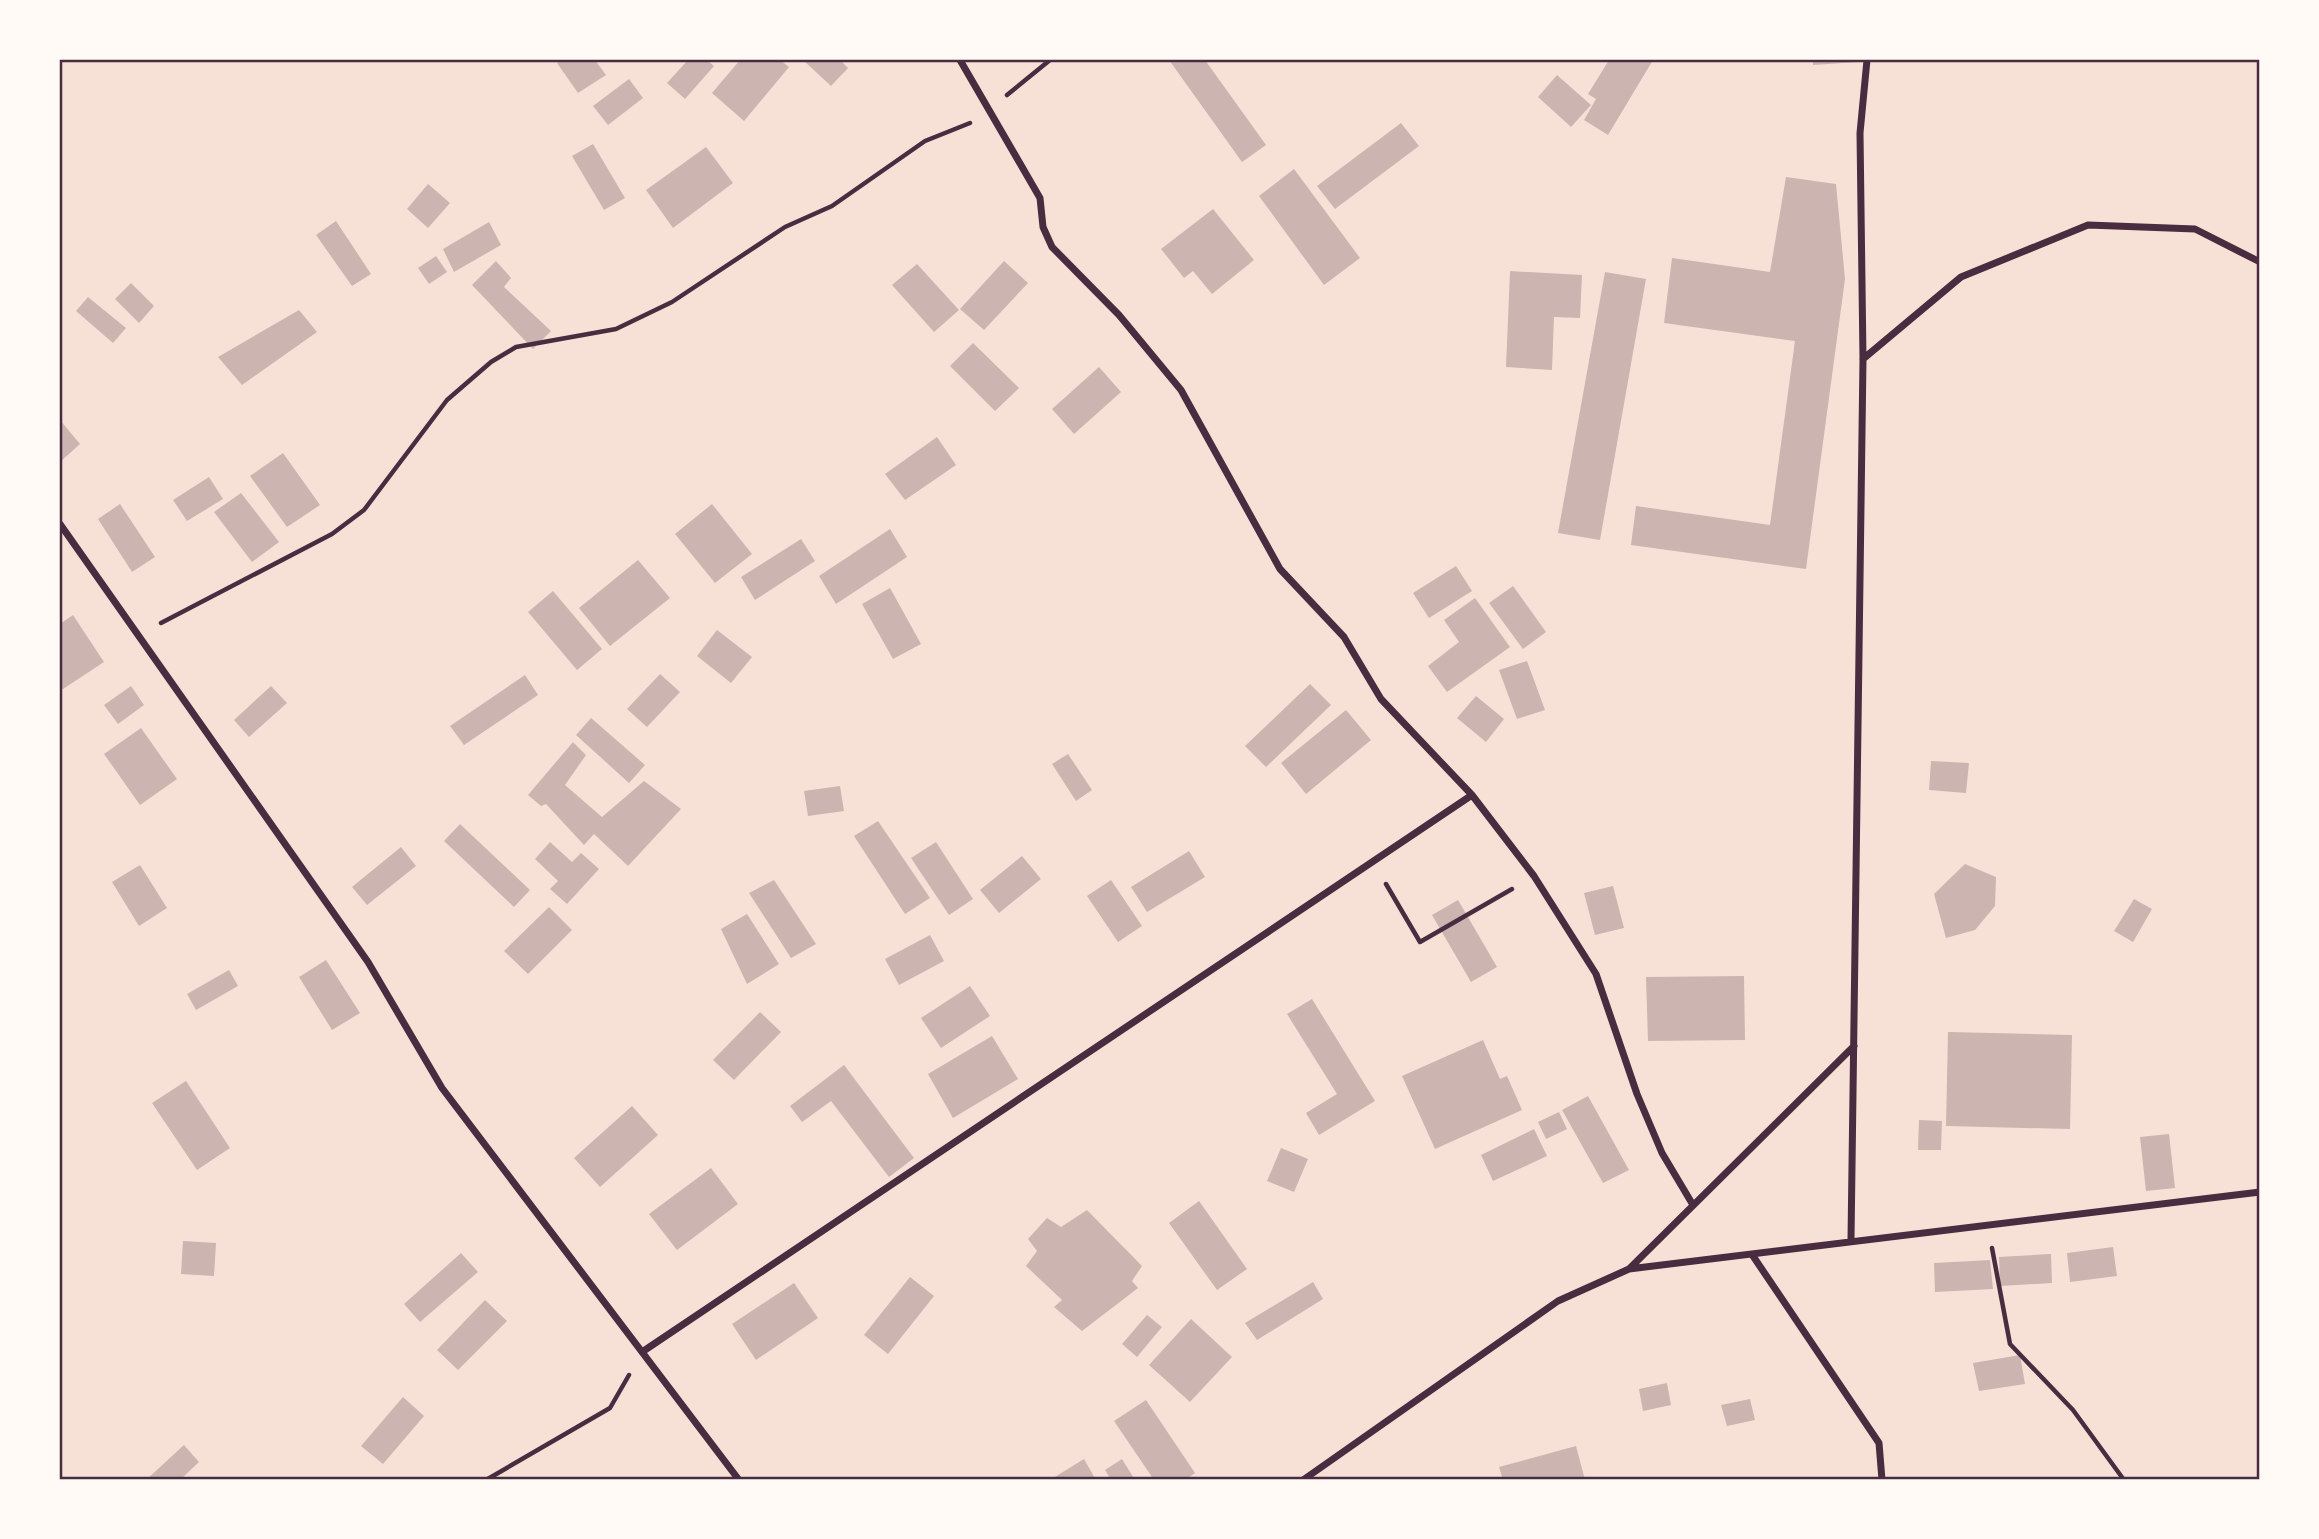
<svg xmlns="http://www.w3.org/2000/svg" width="2319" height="1539" font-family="Lato,sans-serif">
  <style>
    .building { fill: #ccb4b1 }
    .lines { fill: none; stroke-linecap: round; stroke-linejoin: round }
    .path { stroke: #4a2c40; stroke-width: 4.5 }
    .minor { stroke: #4a2c40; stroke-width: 7 }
    .neatline { fill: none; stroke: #4a2c40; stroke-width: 2.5 }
  </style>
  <rect width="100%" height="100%" fill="#f7e1d7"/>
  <path class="building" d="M 562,60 L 595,60 L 606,75 L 578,93 L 557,63 Z
    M 688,60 L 707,60 L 714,66 L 685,99 L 667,83 Z
    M 740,60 L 780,60 L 789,67 L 744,121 L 712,93 Z
    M 803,60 L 840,60 L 848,68 L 831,86 Z
    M 1169,60 L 1205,60 L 1266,145 L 1242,162 Z
    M 1609,60 L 1653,60 L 1608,135 L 1584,120 L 1596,99 L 1588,94 Z
    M 1813,60 L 1858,60 L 1858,62 L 1813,65 Z
    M 1557,75 L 1591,105 L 1571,127 L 1538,97 Z
    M 629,79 L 643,98 L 608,125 L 593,106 Z
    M 1401,123 L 1419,146 L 1335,209 L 1317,186 Z
    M 593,144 L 625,198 L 604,210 L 572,156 Z
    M 706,147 L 733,183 L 673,228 L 646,190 Z
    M 1294,169 L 1360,258 L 1324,285 L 1259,196 Z
    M 1786,177 L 1836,184 L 1845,279 L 1806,569 L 1631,545 L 1636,506 L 1770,525 L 1795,341 L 1664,323 L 1672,258 L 1770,272 Z
    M 428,184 L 450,203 L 428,228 L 407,209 Z
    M 1213,209 L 1254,260 L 1212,294 L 1193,271 L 1184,278 L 1161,249 Z
    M 336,221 L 371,274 L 352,286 L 316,235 Z
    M 489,222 L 501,245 L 454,272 L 443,249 Z
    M 436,256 L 447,272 L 429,284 L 418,268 Z
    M 496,261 L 511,278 L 504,287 L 551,331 L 533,349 L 472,285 Z
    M 1004,261 L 1028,283 L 984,330 L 960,309 Z
    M 917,264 L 959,310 L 934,332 L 892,285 Z
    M 1510,271 L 1582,275 L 1580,318 L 1554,317 L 1552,370 L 1506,367 Z
    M 1605,272 L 1646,279 L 1600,540 L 1558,533 Z
    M 131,283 L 154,306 L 139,323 L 115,299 Z
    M 88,297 L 126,328 L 113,343 L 76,311 Z
    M 299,310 L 317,332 L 242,385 L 218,357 Z
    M 973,343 L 1019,388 L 995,411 L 950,366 Z
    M 1099,367 L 1121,392 L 1074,434 L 1052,409 Z
    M 60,420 L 80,444 L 60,462 Z
    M 937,437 L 956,465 L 905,500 L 885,474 Z
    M 283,453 L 320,505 L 287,527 L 250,476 Z
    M 209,477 L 223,499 L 187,521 L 173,500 Z
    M 241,493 L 279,542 L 252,562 L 214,512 Z
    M 120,504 L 155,557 L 132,572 L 98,519 Z
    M 712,504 L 752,554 L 715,583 L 675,534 Z
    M 890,529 L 907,557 L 836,604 L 819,576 Z
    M 801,539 L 815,561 L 755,600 L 741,577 Z
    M 638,560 L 670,598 L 610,646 L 579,608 Z
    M 1456,566 L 1472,591 L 1429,618 L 1413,593 Z
    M 1513,586 L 1546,632 L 1523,649 L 1489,603 Z
    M 890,588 L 921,644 L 893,659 L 862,604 Z
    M 553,591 L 602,649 L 577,670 L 528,612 Z
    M 1475,598 L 1510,647 L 1447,692 L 1428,666 L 1459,642 L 1444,620 Z
    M 73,615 L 104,662 L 60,691 L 60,624 Z
    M 717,630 L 752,657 L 731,683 L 697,656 Z
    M 1527,661 L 1545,710 L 1517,719 L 1499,670 Z
    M 660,674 L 680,692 L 647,727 L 627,709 Z
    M 525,675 L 538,695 L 464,745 L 450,726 Z
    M 1310,684 L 1331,705 L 1266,767 L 1245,746 Z
    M 131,686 L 144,705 L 118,724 L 104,705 Z
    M 271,686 L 287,703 L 249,737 L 234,720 Z
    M 1476,696 L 1504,719 L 1486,742 L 1457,718 Z
    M 1346,710 L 1371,740 L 1306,794 L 1281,763 Z
    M 591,718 L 645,765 L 629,783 L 576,735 Z
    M 141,728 L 177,779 L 140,805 L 104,754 Z
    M 573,742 L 586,755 L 565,785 L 602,817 L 644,781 L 681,809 L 628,866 L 594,834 L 584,845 L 546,804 L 541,806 L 528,795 Z
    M 1068,754 L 1092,790 L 1076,801 L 1052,764 Z
    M 1931,761 L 1969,763 L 1966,793 L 1929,790 Z
    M 840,786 L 844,811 L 808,816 L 804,791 Z
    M 878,821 L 930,898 L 905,914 L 854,836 Z
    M 460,824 L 530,890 L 514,907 L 444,841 Z
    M 550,842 L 572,862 L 581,853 L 599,869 L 567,904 L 550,889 L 558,881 L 535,859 Z
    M 936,842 L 973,899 L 949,915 L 911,858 Z
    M 401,847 L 416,866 L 367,905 L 352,887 Z
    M 1189,851 L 1205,877 L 1147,912 L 1131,887 Z
    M 1022,856 L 1041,879 L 999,913 L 980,890 Z
    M 1965,864 L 1996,877 L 1995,906 L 1975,930 L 1946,938 L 1934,894 Z
    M 140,865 L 167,908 L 139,926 L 112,882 Z
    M 774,880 L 816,944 L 791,958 L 749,893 Z
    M 1111,880 L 1142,926 L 1118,942 L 1087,896 Z
    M 1613,886 L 1624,928 L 1595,935 L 1584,893 Z
    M 2134,899 L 2152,909 L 2133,942 L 2114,931 Z
    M 1458,900 L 1497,967 L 1471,982 L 1432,915 Z
    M 549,907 L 572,930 L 528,974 L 504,951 Z
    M 747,914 L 779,964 L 747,984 L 721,929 Z
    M 930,935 L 944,961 L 899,985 L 885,959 Z
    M 326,960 L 360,1013 L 332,1030 L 299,977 Z
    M 229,970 L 238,986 L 196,1010 L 187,994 Z
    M 1744,976 L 1745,1040 L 1648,1041 L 1646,977 Z
    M 970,986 L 990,1016 L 941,1048 L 921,1018 Z
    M 1312,999 L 1375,1101 L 1319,1135 L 1306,1113 L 1337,1094 L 1287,1014 Z
    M 760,1012 L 781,1032 L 734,1080 L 713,1060 Z
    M 1948,1032 L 2072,1035 L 2070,1129 L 1946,1126 Z
    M 992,1036 L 1018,1079 L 953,1118 L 928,1074 Z
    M 1483,1040 L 1500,1079 L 1507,1076 L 1522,1110 L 1435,1149 L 1402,1076 Z
    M 844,1065 L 914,1158 L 889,1177 L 831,1101 L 802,1122 L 790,1106 Z
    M 186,1081 L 230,1148 L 197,1170 L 152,1103 Z
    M 1588,1096 L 1629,1170 L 1603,1183 L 1562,1110 Z
    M 632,1106 L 658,1135 L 600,1187 L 574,1158 Z
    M 1559,1112 L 1567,1129 L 1546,1139 L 1538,1122 Z
    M 1919,1120 L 1942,1121 L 1941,1150 L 1918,1150 Z
    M 1534,1129 L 1547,1156 L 1493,1181 L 1481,1155 Z
    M 2169,1134 L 2175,1188 L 2146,1191 L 2140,1137 Z
    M 1281,1148 L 1308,1159 L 1294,1192 L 1267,1181 Z
    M 711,1168 L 738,1204 L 677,1250 L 649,1214 Z
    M 1199,1201 L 1247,1269 L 1217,1290 L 1169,1223 Z
    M 1087,1210 L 1142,1266 L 1132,1281 L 1138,1288 L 1082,1331 L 1054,1307 L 1062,1300 L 1026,1266 L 1037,1251 L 1028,1239 L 1047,1218 L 1061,1227 Z
    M 183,1241 L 216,1243 L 214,1276 L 181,1274 Z
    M 2113,1247 L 2117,1276 L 2070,1282 L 2067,1253 Z
    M 461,1253 L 478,1272 L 420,1322 L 404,1304 Z
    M 2051,1254 L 2052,1283 L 2000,1286 L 1999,1257 Z
    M 1990,1260 L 1993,1289 L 1935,1292 L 1934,1263 Z
    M 910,1277 L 934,1296 L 888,1354 L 864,1335 Z
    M 1313,1282 L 1323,1299 L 1257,1340 L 1245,1323 Z
    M 794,1283 L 818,1318 L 756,1360 L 732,1324 Z
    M 485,1300 L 507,1321 L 458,1370 L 437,1350 Z
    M 1147,1315 L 1162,1327 L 1137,1357 L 1122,1344 Z
    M 1191,1319 L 1232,1357 L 1190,1402 L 1149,1365 Z
    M 2020,1355 L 2025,1384 L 1979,1391 L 1973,1363 Z
    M 1667,1383 L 1671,1405 L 1643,1411 L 1639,1389 Z
    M 403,1397 L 424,1416 L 383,1464 L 361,1446 Z
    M 1750,1399 L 1755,1420 L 1727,1426 L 1721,1405 Z
    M 1146,1400 L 1195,1473 L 1185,1480 L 1154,1480 L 1114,1421 Z
    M 184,1445 L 199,1462 L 180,1480 L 146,1480 Z
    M 1576,1446 L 1585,1480 L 1503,1480 L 1499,1467 Z
    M 1084,1459 L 1096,1480 L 1050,1480 Z
    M 1122,1459 L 1135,1480 L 1111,1480 L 1105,1470 Z"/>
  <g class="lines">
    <path class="path" d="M 1007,95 L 1050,60
      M 161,623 L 332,534 L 364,510 L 447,400 L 491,362 L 516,347 L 616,329 L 672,302 L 785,227 L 832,206 L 925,141 L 970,123
      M 1386,884 L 1420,942 L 1512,889
      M 1992,1248 L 2010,1344 L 2073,1410 L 2124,1480
      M 486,1480 L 610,1408 L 629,1375"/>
    <path class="minor" d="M 960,60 L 1040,198 L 1043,227 L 1052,247 L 1119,315 L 1181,390 L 1280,569 L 1344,637 L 1381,699 L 1472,795 L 1534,876 L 1596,974 L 1637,1094 L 1662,1153 L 1693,1205
      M 1863,359 L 1961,277 L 2088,225 L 2195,229 L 2260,262
      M 60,524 L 368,962 L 442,1088 L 739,1480
      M 1851,1240 L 1863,359 L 1860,133 L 1867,60
      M 1753,1256 L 1879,1443 L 1882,1480
      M 1629,1269 L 1854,1046
      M 642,1352 L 1472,795
      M 1303,1480 L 1558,1301 L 1629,1269 L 2260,1192"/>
  </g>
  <rect width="2319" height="1539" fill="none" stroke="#fffaf5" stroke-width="122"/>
  <rect x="61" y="61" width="2197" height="1417" class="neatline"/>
</svg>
